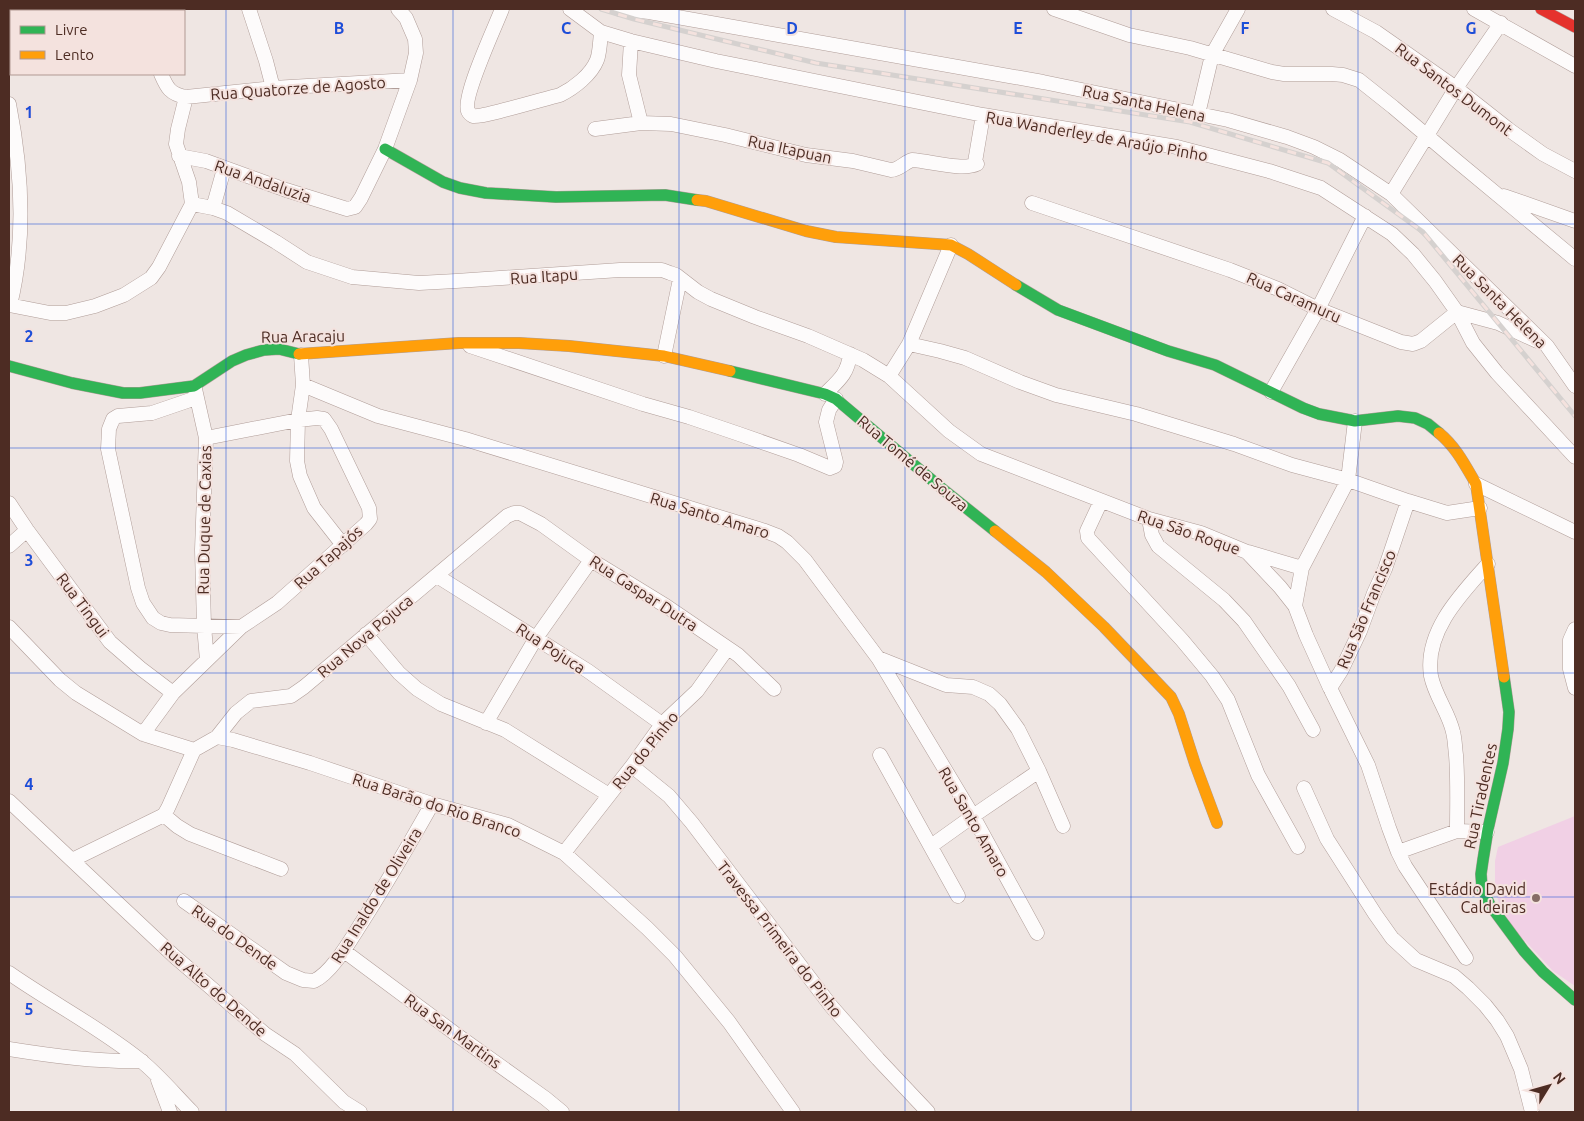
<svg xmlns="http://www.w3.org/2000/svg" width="1584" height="1121" font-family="Ubuntu,sans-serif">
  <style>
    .green { fill: #f1d0e5 }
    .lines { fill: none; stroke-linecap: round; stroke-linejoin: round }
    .street-casing { stroke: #b09d98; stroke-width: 15 }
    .fast-casing { stroke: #b09d98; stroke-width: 12 }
    .slow-casing { stroke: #b09d98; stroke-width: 12 }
    .jam-casing { stroke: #b09d98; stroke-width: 12 }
    .street { stroke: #fdfbfb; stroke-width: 14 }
    .fast { stroke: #30b455; stroke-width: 11 }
    .slow { stroke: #ff9f0a; stroke-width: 11 }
    .jam { stroke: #e5322d; stroke-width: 11 }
    .rail-casing { stroke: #d5d1cf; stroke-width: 5 }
    .rail { stroke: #f4e2de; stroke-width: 3; stroke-dasharray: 9; stroke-linecap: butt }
    .grid { fill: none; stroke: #1d4ed8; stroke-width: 1; stroke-opacity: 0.55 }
    .poi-dot { fill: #866d66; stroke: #f4e2de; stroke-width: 2 }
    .labels { text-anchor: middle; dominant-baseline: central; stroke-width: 4; stroke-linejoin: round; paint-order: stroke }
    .street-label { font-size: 16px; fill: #4d2c23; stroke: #f4e2de }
    .poi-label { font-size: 16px; fill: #4d2c23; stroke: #f4e2de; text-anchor: end }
    .grid-label { font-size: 16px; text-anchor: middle; font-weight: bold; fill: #1d4ed8; stroke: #f4e2de; stroke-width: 4; stroke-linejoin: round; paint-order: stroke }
  </style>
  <rect width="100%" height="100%" fill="#efe6e3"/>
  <path class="green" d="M 1575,816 L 1575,986 L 1553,971 L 1514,929 L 1500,906 L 1495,891 L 1495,861 L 1498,847 Z"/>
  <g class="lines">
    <g class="street-casing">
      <path id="street" d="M 140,9 L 140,11
        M 249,9 L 266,61 L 273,88
        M 502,9 C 496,25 462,97 468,111 C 469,113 471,115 473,116 C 481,118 547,98 560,95 C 574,88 591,75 597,60 C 600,52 600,41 601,32
        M 570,9 L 601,32 L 631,41 L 716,61 L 983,115 L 1177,147 L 1269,171 L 1321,188 L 1392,234 L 1413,254 L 1435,281 L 1457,312 L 1473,343 L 1497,373 L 1575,457
        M 619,9 L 649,12 L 1043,82 L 1228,120 L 1287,137 L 1314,147 L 1340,160 L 1391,194 L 1547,346 L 1575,386
        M 1054,9 L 1129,35 L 1190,48 L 1272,72 L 1284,74 L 1332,74 L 1343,75 L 1359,80 L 1393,107 L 1458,162 L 1575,259
        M 1333,9 L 1376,32 L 1456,88 L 1508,129 L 1543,154 L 1575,171
        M 1474,9 L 1575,66
        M 631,41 L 629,75 L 641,123
        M 161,74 C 167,88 170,94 186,97 L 273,88 L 410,80
        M 186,97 L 178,129 L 176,144 L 189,182 L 192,204
        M 9,104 C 22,170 26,240 10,305
        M 1198,114 L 1212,55 L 1238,9
        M 595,129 L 641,123 L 671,124 L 725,135 L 806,155 L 853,161 L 891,170 C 899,170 905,162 912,160 C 930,161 962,171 977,164 L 975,162 L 983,115
        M 179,156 L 206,161 L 286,190 L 347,209 L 355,207 L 361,198 L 385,149 L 410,80 L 416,53 L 415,39 L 406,18 L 398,9
        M 1391,194 L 1456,88 L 1501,23
        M 1504,196 L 1575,221
        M 1032,203 L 1230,270 L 1278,289 L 1318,309 L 1401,342 L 1413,344 L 1421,341 L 1457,312 L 1498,323 L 1537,341
        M 192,204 L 213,208 L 227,213 L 276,242 L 307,262 L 352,277 L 419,283 L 456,281 L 620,270 L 662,270 L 670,273 L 676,275 L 698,292 L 711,299 L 755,317 L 808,336 L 863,360 L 889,376 L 949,431 L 981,454 L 1149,519 L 1201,533 L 1247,552 L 1280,587 L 1295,606 L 1306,635 L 1330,688 L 1368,765 L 1389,828 L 1398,852 L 1457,831 L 1487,832
        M 213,208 L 224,169
        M 9,305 L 50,313 L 66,313 L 95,306 L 124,295 L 151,278 L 159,267 L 192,204
        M 909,344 L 940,351 L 965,358 L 1020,382 L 1056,395 L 1136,414 L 1234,444 L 1292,465 L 1348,480 L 1408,501 L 1385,569 L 1374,593 L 1360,631 L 1341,671 L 1330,688
        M 470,346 L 643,404 L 689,417 L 739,434 L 799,455 L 830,468 L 835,466 L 836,462 L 826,422 L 829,410 L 836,399
        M 301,355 L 303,385 L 298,420 L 297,461 L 300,476 L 314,508 L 343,545
        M 664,356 L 680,279
        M 889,376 L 909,344 L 951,245
        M 303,385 L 378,416 L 465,439 L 765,531 L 778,536 L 787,542 L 805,560 L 878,658 L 973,816 L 1037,933
        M 195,389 L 206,438 L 202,550 L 204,626 L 207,660
        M 1271,392 L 1318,309 L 1365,216
        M 825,394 C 838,381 848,374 850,354
        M 196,398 L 152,413 L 118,416 L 113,419 L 109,429 L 108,449 L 138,588 L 143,603 L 153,618 L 161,623 L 170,625 L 241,627
        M 1476,484 L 1575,532
        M 1101,501 L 1087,531 L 1088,538 L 1182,640 L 1212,676 L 1228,700 L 1258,775 L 1298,847
        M 1408,501 L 1447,513 L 1480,508
        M 9,503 L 27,530 L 110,642 L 140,668 L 173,693
        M 1149,519 L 1152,535 L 1158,546 L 1224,600 L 1244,621 L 1289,686 L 1313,730
        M 9,546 L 27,530
        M 1248,552 L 1302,568
        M 437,576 L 588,671 L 662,724
        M 1295,606 L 1302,568 L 1348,480 L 1355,421
        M 9,627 L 60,680 L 76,693 L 143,734 L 194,750 L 217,737 L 233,740 L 310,763 L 432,804 L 508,825 L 564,853 L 647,928 L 675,956 L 729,1022 L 793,1112
        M 1575,629 L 1570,640 L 1570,669 L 1575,688
        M 366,634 L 399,673 L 417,689 L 441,704 L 505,730 L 609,795
        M 878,658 L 946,685 L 973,687 L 989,694 L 1000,704 L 1018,729 L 1039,771 L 1063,826
        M 486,723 L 536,638 L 591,560
        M 143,734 L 173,693 L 241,627 L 277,603 L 366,524 L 370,519 L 369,508 L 331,429 L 324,419 L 317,418 L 298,420 L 206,438
        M 217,737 L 236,713 L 251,701 L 291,696 L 304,687 L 507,516 L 514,513 L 520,513 L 541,524 L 591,560 L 666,606 L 738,655 L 774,689
        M 880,755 L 958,896
        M 632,766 L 669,796 L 692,823 L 831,1006 L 878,1059 L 928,1112
        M 1304,788 L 1327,839 L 1375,914 L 1392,938 L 1416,960 L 1454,976 L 1468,988 L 1485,1005 L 1497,1020 L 1507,1036 L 1521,1069 L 1532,1112
        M 9,801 L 174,956 L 265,1034 L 295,1054 L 344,1102 L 360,1112
        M 164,815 L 177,826 L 190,834 L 281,869
        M 1457,831 C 1457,806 1458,780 1456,755 C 1455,748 1455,739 1453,732 C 1449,713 1435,696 1431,676 C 1424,632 1461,594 1488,564
        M 931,846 L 973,816 L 1039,771
        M 1398,852 L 1405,866 L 1466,958
        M 564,853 L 632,766 L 662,724 L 697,691 L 727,649
        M 72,860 L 164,815 L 168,808 L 194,750
        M 184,901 L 286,973 L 303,980 L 314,981 C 333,972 352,937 364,919 C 388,881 410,843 432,804
        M 344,951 L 457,1035 L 545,1098 L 562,1112
        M 9,973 C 52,1003 99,1027 140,1060 C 159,1075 175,1095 192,1112
        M 9,1049 C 53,1056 97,1062 142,1061
        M 158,1080 L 170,1112"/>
    </g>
    <g class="fast-casing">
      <path id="fast" d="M 385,149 L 443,182 L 460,188 L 486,193 L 556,197 L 665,195 L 697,200
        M 1016,285 L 1058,310 L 1168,351 L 1215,365 L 1303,408 L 1319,414 L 1355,421 L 1398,416 L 1415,418 L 1428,424 L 1439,433
        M 9,366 L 72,383 L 123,393 L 140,393 L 194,386 L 232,361 L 246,355 L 264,350 L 279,349 L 299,354
        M 730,371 L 825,394 L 836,399 L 945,491 L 995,531
        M 1504,677 L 1509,712 L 1508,729 L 1503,763 L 1488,829 L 1483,860 L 1481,874 L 1482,888 L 1490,905 L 1524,951 L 1543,972 L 1575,1000"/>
    </g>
    <g class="slow-casing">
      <path id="slow" d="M 697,200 L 706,201 L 806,231 L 836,237 L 951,245 L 968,254 L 1016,285
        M 299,354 L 459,343 L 519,343 L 569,346 L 664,356 L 730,371
        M 1439,433 C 1456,447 1465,465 1476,484 L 1504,677
        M 995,531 L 1046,572 L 1104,627 L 1171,697 L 1179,714 L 1195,764 L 1217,823"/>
    </g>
    <g class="jam-casing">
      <path id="jam" d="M 1541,9 L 1575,27"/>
    </g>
    <use href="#street" class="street"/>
    <use href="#fast" class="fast"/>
    <use href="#slow" class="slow"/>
    <use href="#jam" class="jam"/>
    <g class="rail-casing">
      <path id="rail" d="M 601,9 L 634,19 L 816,63 L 1190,122 L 1328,163 L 1423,232 L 1575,416"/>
    </g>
    <use href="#rail" class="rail"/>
  </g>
  <path class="grid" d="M 226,9 L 226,1112M 453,9 L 453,1112M 679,9 L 679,1112M 905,9 L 905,1112M 1131,9 L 1131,1112M 1358,9 L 1358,1112M 9,224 L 1575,224M 9,448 L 1575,448M 9,673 L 1575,673M 9,897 L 1575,897"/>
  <circle class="poi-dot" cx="1536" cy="898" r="5"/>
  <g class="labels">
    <g class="street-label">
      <text transform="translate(298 88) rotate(-4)">Rua Quatorze de Agosto</text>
      <text transform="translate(1454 89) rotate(37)">Rua Santos Dumont</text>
      <text transform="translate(1144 103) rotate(12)">Rua Santa Helena</text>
      <text transform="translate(1097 136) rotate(10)">Rua Wanderley de Araújo Pinho</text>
      <text transform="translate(790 149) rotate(12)">Rua Itapuan</text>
      <text transform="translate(263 181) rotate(19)">Rua Andaluzia</text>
      <text transform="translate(544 276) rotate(-4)">Rua Itapu</text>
      <text transform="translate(1294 297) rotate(24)">Rua Caramuru</text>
      <text transform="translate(1500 301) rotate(45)">Rua Santa Helena</text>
      <text transform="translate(303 336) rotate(-1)">Rua Aracaju</text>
      <text transform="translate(913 463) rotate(40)">Rua Tomé de Souza</text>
      <text transform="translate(710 515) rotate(17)">Rua Santo Amaro</text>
      <text transform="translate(204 520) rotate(-89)">Rua Duque de Caxias</text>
      <text transform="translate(1189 532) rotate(19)">Rua São Roque</text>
      <text transform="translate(328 557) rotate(-42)">Rua Tapajós</text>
      <text transform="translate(644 593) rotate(33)">Rua Gaspar Dutra</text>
      <text transform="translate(83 605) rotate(53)">Rua Tingui</text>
      <text transform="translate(1366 609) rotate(-67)">Rua São Francisco</text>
      <text transform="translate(365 636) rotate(-40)">Rua Nova Pojuca</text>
      <text transform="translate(551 648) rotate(33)">Rua Pojuca</text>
      <text transform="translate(645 750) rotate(-51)">Rua do Pinho</text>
      <text transform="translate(1480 796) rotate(-78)">Rua Tiradentes</text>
      <text transform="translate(437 805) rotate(18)">Rua Barão do Rio Branco</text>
      <text transform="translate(974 822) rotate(60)">Rua Santo Amaro</text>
      <text transform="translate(376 895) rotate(-58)">Rua Inaldo de Oliveira</text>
      <text transform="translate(235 937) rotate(35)">Rua do Dende</text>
      <text transform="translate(780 939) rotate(52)">Travessa Primeira do Pinho</text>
      <text transform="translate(214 989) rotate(41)">Rua Alto do Dende</text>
      <text transform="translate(453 1031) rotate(36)">Rua San Martins</text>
    </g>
    <g class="poi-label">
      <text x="1526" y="889">Estádio David<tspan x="1526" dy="18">Caldeiras</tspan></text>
    </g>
  </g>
  <g class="grid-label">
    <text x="339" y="34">B</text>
    <text x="566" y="34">C</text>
    <text x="792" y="34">D</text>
    <text x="1018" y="34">E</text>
    <text x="1245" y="34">F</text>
    <text x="1471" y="34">G</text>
    <text x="29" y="118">1</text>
    <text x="29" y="342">2</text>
    <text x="29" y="566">3</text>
    <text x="29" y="790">4</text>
    <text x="29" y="1015">5</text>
  </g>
  <rect width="1584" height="1121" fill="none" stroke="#4d2c23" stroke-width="20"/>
  <rect x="10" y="10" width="175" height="65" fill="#f4e2de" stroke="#b19993"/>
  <rect x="20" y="26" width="25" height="8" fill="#30b455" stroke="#b19993"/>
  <text x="55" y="35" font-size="15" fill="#4d2c23">Livre</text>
  <rect x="20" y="51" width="25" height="8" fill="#ff9f0a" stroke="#b19993"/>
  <text x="55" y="60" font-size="15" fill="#4d2c23">Lento</text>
  <g transform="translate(1549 1086) rotate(53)" stroke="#f4e2de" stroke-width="4" paint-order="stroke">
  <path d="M0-4L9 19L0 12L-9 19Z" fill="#4d2c23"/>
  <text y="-8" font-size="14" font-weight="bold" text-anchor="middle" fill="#4d2c23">N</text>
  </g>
</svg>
